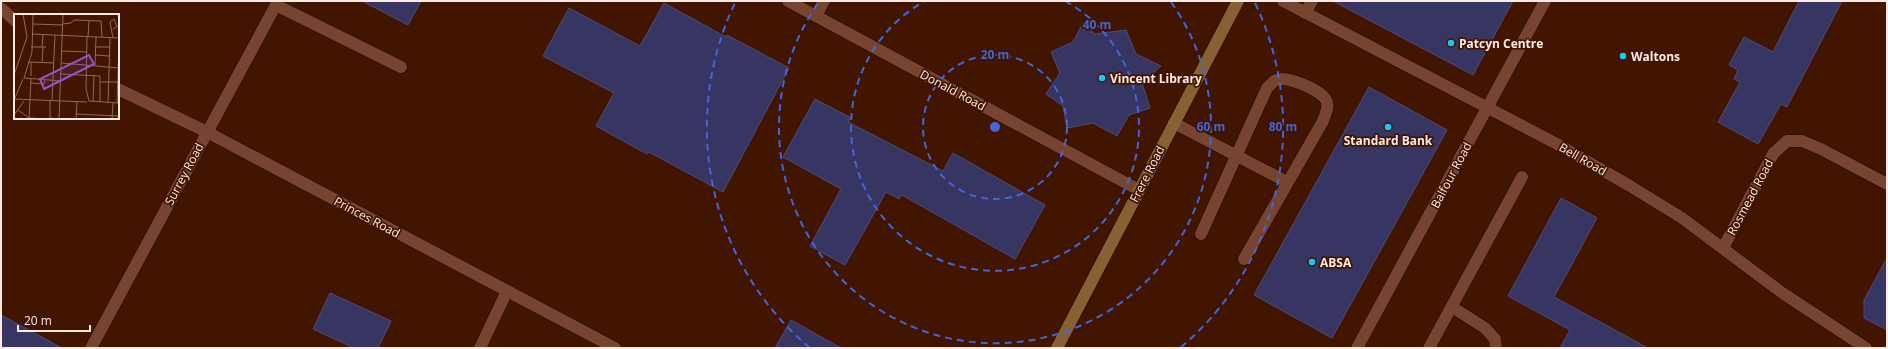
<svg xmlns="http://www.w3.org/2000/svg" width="1888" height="349" font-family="'Open Sans',sans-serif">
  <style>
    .building { fill: #373561; stroke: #4d4c7b }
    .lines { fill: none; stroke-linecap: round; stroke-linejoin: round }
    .lane-casing { stroke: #210300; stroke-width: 13 }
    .street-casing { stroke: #210300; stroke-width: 13 }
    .secondary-casing { stroke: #210300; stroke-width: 13 }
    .lane { stroke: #77452f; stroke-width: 12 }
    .street { stroke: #77452f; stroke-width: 12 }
    .secondary { stroke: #876133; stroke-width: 12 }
    .ring { fill: none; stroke: #3f66da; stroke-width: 2; stroke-dasharray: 7 5 }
    .poi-dot { fill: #14cafb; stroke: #411500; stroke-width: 1.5 }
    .labels { text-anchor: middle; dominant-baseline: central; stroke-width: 3.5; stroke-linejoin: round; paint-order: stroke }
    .poi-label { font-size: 12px; font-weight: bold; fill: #feebe3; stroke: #411500; text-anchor: start }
    .street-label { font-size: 12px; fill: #feebe3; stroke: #411500 }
    .inset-road { fill: none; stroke: #8d6b5b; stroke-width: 1 }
    .view { fill: #9552c6; fill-opacity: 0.15; stroke: #9552c6; stroke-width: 2 }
    .inset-edge { fill: none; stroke: #feebe3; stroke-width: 2 }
    .centre { fill: #3f66da; stroke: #411500; stroke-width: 2 }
    .ring-label { font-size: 12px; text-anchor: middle; font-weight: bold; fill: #3f66da; stroke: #411500; stroke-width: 3.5; stroke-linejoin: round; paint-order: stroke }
  </style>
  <rect width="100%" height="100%" fill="#411500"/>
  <path class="building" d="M 362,1 L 421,1 L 408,25 Z
    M 1333,1 L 1513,1 L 1473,75 Z
    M 1799,1 L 1842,1 L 1787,107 L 1781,104 L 1758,144 L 1718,122 L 1740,82 L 1734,79 L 1738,70 L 1729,65 L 1744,37 L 1773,52 Z
    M 664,3 L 726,37 L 727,35 L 789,68 L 723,192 L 649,152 L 647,154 L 596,126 L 614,93 L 543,56 L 569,8 L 640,46 Z
    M 1083,23 L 1095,34 L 1126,30 L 1136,54 L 1161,66 L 1142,83 L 1150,108 L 1129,115 L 1117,136 L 1093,123 L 1067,128 L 1063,106 L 1046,94 L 1060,73 L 1051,52 L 1073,42 Z
    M 1369,87 L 1447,130 L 1332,338 L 1254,295 Z
    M 815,99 L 851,118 L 848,122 L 943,171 L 953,153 L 1045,205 L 1015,259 L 902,195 L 899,199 L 886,192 L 845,265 L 810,246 L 841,189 L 783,157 Z
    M 1561,198 L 1597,218 L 1554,297 L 1648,348 L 1560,348 L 1570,330 L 1508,296 Z
    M 1887,258 L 1887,330 L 1864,318 L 1864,300 Z
    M 330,293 L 391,321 L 378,348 L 354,348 L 313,329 Z
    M 1,315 L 62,348 L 1,348 Z
    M 791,320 L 841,348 L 775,348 Z"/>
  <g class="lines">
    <g class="lane-casing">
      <path id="lane" d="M 276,5 L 401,67
        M 1305,13 L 1312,1
        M 816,16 L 824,1
        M 1174,123 L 1287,182
        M 1201,234 L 1267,88 C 1270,86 1273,81 1276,80 C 1286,75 1321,90 1326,100 C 1330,107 1325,114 1323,121 L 1244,259
        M 1452,307 L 1485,328 L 1495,339 L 1496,348
        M 480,348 L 507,291
        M 1429,348 L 1522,177"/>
    </g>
    <g class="street-casing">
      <path id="street" d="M 788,1 L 1139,190
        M 1283,1 L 1557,144 L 1630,186 L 1682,218 L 1781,292 L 1866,348
        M 1,8 L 15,21
        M 118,89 L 207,132 L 615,348
        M 1723,248 L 1773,154 L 1787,141 L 1802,141 L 1821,149 L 1887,184
        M 91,348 L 278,1
        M 1357,348 L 1545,1"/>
    </g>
    <g class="secondary-casing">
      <path id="secondary" d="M 1057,348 L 1238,1"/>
    </g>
    <use href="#lane" class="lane"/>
    <use href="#street" class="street"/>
    <use href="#secondary" class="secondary"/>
  </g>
  <g class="ring">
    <circle cx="995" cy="127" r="72"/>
    <path d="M1065 1A144 144 0 1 1 925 1"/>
    <path d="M1171 2A216 216 0 1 1 819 2"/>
    <path d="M810 348A288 288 0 0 1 735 3M1255 3A288 288 0 0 1 1180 348"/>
  </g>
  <g class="poi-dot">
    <circle cx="1451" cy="43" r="4"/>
    <circle cx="1623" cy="56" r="4"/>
    <circle cx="1102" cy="78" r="4"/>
    <circle cx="1388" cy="127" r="4"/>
    <circle cx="1312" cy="262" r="4"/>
  </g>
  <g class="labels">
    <g class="poi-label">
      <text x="1459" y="43">Patcyn Centre</text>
      <text x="1631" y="56">Waltons</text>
      <text x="1110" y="78">Vincent Library</text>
      <text x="1388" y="140" text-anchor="middle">Standard Bank</text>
      <text x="1320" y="262">ABSA</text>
    </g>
    <g class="street-label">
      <text transform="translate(953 90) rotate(28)">Donald Road</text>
      <text transform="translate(1583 159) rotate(30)">Bell Road</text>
      <text transform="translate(184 174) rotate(-62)">Surrey Road</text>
      <text transform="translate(1147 174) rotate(-63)">Frere Road</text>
      <text transform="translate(1451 175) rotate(-62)">Balfour Road</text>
      <text transform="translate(1750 197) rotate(-62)">Rosmead Road</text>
      <text transform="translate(367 217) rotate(28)">Princes Road</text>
    </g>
  </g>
  <g transform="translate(14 14)">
    <rect width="105" height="105" fill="#411500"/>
    <path class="inset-road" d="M 19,10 L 49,11M 49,10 L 57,9 L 60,6 L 87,7 L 88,23M 18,20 L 105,24M 73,23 L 72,75 L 75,87M 74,23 L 75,6M 99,24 L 96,8 L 100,5 L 103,13 L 99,15M 17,33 L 32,33M 28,33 L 29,21M 82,33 L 96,33M 48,37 L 73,38M 81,41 L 95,42M 14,48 L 40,49M 28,49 L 29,33M 48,49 L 105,54M 81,51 L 82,23M 47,60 L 86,62 L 86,88M 0,61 L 13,23 L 9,0M 17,62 L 17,48M 10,64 L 47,67M 10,64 L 18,38 L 19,0M 87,68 L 105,68M 17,69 L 30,70 L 31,66M 0,85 L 73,88M 0,86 L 9,65M 36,86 L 36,104 L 45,105M 38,86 L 41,21M 75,87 L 105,89M 79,88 L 80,61M 94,89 L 96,24M 103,89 L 105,31M 4,96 L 15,104 L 21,104M 62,100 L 105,102M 0,101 L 10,87M 15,105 L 17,65M 45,105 L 49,0M 62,105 L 63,88M 98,105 L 99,89"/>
    <path class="view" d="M 75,41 L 80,50 L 30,75 L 26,65 Z"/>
    <rect width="105" height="105" class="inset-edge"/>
  </g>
  <circle cx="995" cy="127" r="6" class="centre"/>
  <g class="ring-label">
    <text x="1097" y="29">40 m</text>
    <text x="995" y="59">20 m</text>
    <text x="1211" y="131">60 m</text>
    <text x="1283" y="131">80 m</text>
  </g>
  <rect width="1888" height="349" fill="none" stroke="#feebe3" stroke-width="4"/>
  <path d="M18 325v6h72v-6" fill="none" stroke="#feebe3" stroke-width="2"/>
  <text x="24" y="325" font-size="12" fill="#feebe3" stroke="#411500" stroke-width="3" paint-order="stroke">20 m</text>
</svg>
